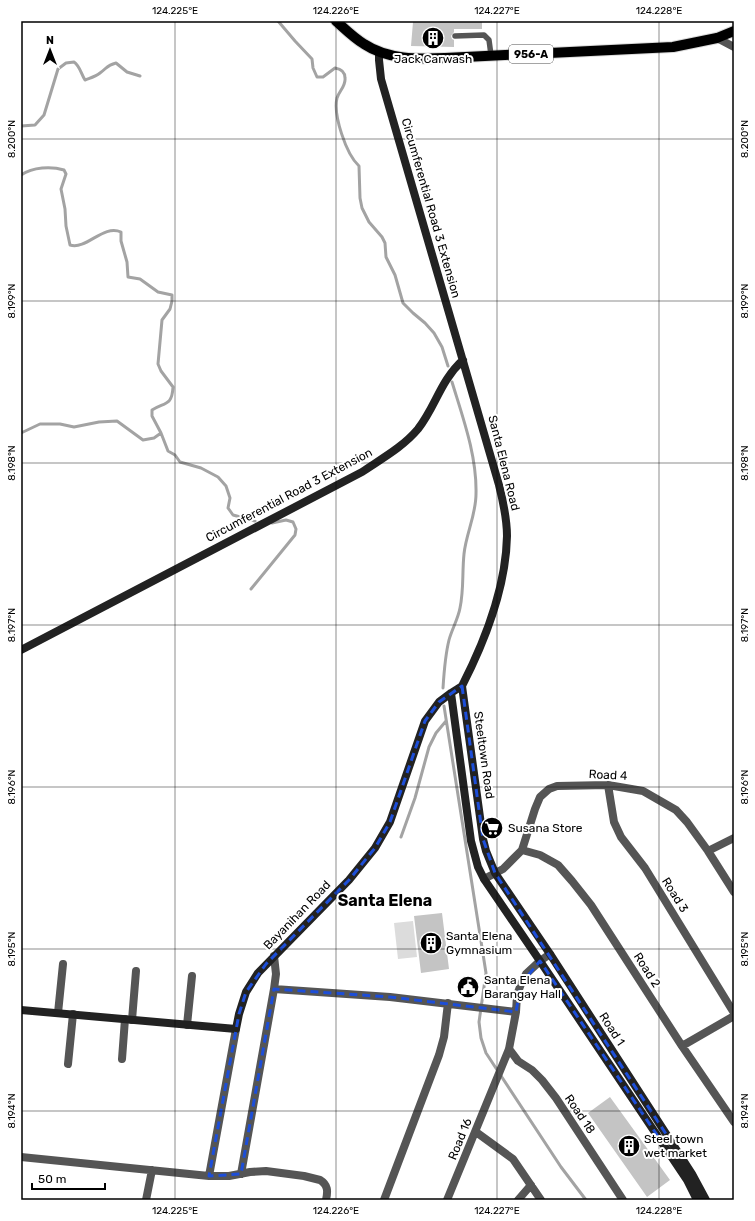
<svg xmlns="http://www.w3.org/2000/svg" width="755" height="1221" font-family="Rubik,sans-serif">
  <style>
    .green { fill: #dcdcdc }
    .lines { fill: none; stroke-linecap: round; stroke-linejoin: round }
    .stream { stroke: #a3a3a3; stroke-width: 3 }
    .building { fill: #c4c4c4 }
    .primary-casing { stroke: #dbdbdb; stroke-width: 12 }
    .lane { stroke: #555; stroke-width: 5.5 }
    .street { stroke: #555; stroke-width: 8 }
    .secondary { stroke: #222; stroke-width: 8 }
    .primary { stroke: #000; stroke-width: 10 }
    .marked { fill: none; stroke: #1d4ed8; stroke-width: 3; stroke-dasharray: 8 5; stroke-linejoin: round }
    .ticks { fill: none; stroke: #000; stroke-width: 1; stroke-opacity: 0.45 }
    .labels { text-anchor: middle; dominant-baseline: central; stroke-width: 4; stroke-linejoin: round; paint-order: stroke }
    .shield { fill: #fff; stroke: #4c4c4c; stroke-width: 1 }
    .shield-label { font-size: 11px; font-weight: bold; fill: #000 }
    .poi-label { font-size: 12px; fill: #000; stroke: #fff; text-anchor: start }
    .street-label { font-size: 12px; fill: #000; stroke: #fff }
    .district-label { font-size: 16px; font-weight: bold; fill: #000; stroke: #fff }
    .neatline { fill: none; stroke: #000; stroke-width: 1.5 }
    .ticks-label { font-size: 10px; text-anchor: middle; fill: #000 }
  </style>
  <rect width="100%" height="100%" fill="#fff"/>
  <path class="green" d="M 413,921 L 417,957 L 398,959 L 394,923 Z"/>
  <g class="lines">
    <path class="stream" d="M 278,21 L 295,41 L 312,59 L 313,68 L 317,77 L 323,77 L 335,68 C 341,69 345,72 345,78 C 346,86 339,91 337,98 C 333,115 346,154 359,166 L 360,198 L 362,208 L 369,222 L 382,237 L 385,243 L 386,257 L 395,275 L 403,303 L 413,313 L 425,323 L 434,333 L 442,347 L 448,366
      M 21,126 L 35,125 L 44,115 L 58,69 L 66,63 L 74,62 C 80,66 81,74 85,80 C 90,78 95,77 100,73 C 107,68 107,65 116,63 L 127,72 L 140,76
      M 21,175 C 33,167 51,166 64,170 L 66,174 L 61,189 L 65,209 L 66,226 L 70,245 C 87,250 103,224 121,232 L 121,241 L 127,262 L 128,277 L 140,279 L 158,292 L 172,295 L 172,301 L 170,309 L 162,320 L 158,364 L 161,371 L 173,387 C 172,406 165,402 152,410 L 152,416 L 161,433 L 168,451 L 175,455 L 180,462 L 201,468 L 218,477 L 226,486 L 230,498 L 228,508 L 233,515 L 255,521
      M 21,433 L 40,424 L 60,424 L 74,427 L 99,422 L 117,421 L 143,440 L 154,438 L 161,433
      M 251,589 L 295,535 L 296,529 L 293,522 L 286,520 L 272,523
      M 443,688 C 444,672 445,656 449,640 C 452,629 458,619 460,608 C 464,589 462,573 464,554 C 466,534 476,515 476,494 C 477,456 463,418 452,382
      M 444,706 L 486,973 L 479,1022 L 481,1038 L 486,1053 L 561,1167 L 586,1200
      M 401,837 L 415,798 L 429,747 L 436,733 L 446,721"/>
  </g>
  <path class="building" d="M 419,21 L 482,21 L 482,29 L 454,29 L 454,32 L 451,36 L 452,39 L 454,40 L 454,47 L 411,46 L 413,22 Z
    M 442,913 L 449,969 L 421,973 L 414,916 Z
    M 459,980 L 477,980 L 477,993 L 460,993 Z
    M 610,1097 L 670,1180 L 647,1197 L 588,1113 Z"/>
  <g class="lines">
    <g class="primary-casing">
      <path id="primary" d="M 336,21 C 345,29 354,38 364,44 C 388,60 418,59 445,58 L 673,47 L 717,38 L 734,31"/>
    </g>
    <path class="lane" d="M 455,36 L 484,35 L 489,40 L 491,55"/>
    <path class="street" d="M 717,38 L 734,47
      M 608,785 L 614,822 L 621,837 L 645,868 L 734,1013
      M 522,850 L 540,855 L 558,865 L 572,881 L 591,905 L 682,1046 L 734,1122
      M 708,851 L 734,838
      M 484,879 L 503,869 L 522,850 L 535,809 L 540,797 L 549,789 L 557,786 L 608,785 L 643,791 L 676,810 L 687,822 L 708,851 L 734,892
      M 274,989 L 390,997 L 516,1012
      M 58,1013 L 63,964
      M 132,1020 L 136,971
      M 187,1025 L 192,976
      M 682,1046 L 734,1016
      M 509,1049 L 518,1061 L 532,1070 L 542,1080 L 556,1098 L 623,1200
      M 122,1059 L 125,1019
      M 68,1064 L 73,1014
      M 476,1132 L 513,1159 L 541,1200
      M 21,1157 L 209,1176 L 229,1176 L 250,1172 L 266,1171 L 304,1176 L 320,1180 C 328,1185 328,1191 326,1200
      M 241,1174 L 274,989 L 276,974 L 274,956
      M 209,1176 L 236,1029
      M 146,1200 L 152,1170
      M 384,1200 L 439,1055 L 444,1037 L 448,1003
      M 447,1200 L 509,1049 L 516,1012 L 517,995 L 521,984 L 526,974 L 540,961 L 550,954
      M 518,1200 L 531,1185"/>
    <path class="secondary" d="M 379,52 L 379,60 L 381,79 L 499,485 C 503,501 507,518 507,536 C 506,587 485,641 462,686
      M 21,650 L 362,472 C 381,459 403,447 418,429 C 436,406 440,381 463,360
      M 462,686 L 483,839 L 486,851 L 495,873 L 550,954 L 692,1174 L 706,1200
      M 451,693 L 471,841 L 478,867 L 484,879 L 540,961 L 687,1180 L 697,1200
      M 21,1010 L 236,1029 L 239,1014 L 246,992 L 258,973 L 349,880 L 375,848 L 390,822 L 425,721 L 439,702 L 451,693 L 462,686"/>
    <use href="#primary" class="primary"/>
  </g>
  <path class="marked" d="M 462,686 L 483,839 L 495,873 L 668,1137 L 661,1141 L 540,961 L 521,984 L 516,1012 L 390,997 L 274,989 L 241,1174 L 209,1176 L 239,1014 L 246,992 L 266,964 L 349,880 L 375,848 L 390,822 L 425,721 L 439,702 Z"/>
  <path class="ticks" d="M 175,21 L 175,1200M 336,21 L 336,1200M 497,21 L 497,1200M 659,21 L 659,1200M 21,139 L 734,139M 21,301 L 734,301M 21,463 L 734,463M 21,625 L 734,625M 21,787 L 734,787M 21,949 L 734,949M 21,1111 L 734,1111"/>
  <defs>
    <g id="building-disc" transform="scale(1.15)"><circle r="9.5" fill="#000" stroke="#fff"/><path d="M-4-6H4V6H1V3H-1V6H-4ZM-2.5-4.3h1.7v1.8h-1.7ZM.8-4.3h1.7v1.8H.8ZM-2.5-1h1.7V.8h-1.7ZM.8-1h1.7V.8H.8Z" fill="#fff"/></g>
    <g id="supermarket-disc" transform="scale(1.15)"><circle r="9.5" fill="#000" stroke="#fff"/><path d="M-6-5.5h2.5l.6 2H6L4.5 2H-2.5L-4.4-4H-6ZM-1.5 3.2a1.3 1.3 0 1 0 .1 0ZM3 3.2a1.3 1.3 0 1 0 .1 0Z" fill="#fff"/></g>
    <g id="civic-disc" transform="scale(1.15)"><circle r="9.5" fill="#000" stroke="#fff"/><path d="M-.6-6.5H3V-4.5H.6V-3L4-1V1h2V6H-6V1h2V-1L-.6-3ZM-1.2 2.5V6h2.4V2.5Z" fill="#fff"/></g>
  </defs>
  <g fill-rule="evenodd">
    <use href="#building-disc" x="433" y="38"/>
    <use href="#supermarket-disc" x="492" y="828"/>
    <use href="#building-disc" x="431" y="943"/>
    <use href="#civic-disc" x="468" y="987"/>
    <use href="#building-disc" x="629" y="1146"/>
  </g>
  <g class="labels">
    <rect class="shield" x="509" y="45" width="44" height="18" rx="3"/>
    <g class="shield-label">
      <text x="531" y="54">956-A</text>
    </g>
    <g class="poi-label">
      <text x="433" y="59" text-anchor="middle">Jack Carwash</text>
      <text x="508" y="828">Susana Store</text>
      <text x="446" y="936">Santa Elena<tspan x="446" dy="14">Gymnasium</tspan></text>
      <text x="484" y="980">Santa Elena<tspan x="484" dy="14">Barangay Hall</tspan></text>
      <text x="644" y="1139">Steel town<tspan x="644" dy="14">wet market</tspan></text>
    </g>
    <g class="street-label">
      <text transform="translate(431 208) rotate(74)">Circumferential Road 3 Extension</text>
      <text transform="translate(504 463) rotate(76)">Santa Elena Road</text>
      <text transform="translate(289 495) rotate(-28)">Circumferential Road 3 Extension</text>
      <text transform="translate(484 755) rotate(82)">Steeltown Road</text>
      <text transform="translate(608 775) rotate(3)">Road 4</text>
      <text transform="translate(675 895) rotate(58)">Road 3</text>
      <text transform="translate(297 915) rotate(-46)">Bayanihan Road</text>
      <text transform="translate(647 970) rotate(57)">Road 2</text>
      <text transform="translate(612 1029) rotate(57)">Road 1</text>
      <text transform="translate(580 1114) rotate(56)">Road 18</text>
      <text transform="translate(460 1139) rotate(-68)">Road 16</text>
    </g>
    <g class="district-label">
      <text x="385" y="900">Santa Elena</text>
    </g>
  </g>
  <rect width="755" height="1221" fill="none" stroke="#ffffff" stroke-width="44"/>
  <g transform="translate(50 50)" stroke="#ffffff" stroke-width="3" paint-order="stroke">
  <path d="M0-3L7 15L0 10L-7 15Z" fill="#000000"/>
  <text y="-6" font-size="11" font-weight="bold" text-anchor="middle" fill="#000000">N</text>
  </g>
  <path d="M32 1183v6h73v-6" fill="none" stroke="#000000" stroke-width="2"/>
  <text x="38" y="1183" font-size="12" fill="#000000" stroke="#ffffff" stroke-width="3" paint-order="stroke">50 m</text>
  <rect x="22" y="22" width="711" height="1177" class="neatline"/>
  <g class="ticks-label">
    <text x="175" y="14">124.225°E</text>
    <text x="336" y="14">124.226°E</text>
    <text x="497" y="14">124.227°E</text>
    <text x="659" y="14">124.228°E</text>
    <text transform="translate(11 139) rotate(-90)" y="4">8.200°N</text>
    <text transform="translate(744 139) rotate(-90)" y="4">8.200°N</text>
    <text transform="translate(11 301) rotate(-90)" y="4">8.199°N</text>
    <text transform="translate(744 301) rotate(-90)" y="4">8.199°N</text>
    <text transform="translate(11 463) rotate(-90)" y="4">8.198°N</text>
    <text transform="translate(744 463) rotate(-90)" y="4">8.198°N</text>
    <text transform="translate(11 625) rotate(-90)" y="4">8.197°N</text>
    <text transform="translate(744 625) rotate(-90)" y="4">8.197°N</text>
    <text transform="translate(11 787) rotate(-90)" y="4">8.196°N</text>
    <text transform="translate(744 787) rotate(-90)" y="4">8.196°N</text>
    <text transform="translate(11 949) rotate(-90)" y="4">8.195°N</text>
    <text transform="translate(744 949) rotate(-90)" y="4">8.195°N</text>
    <text transform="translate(11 1111) rotate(-90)" y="4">8.194°N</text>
    <text transform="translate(744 1111) rotate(-90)" y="4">8.194°N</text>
    <text x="175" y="1214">124.225°E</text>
    <text x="336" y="1214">124.226°E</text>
    <text x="497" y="1214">124.227°E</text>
    <text x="659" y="1214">124.228°E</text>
  </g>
</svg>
